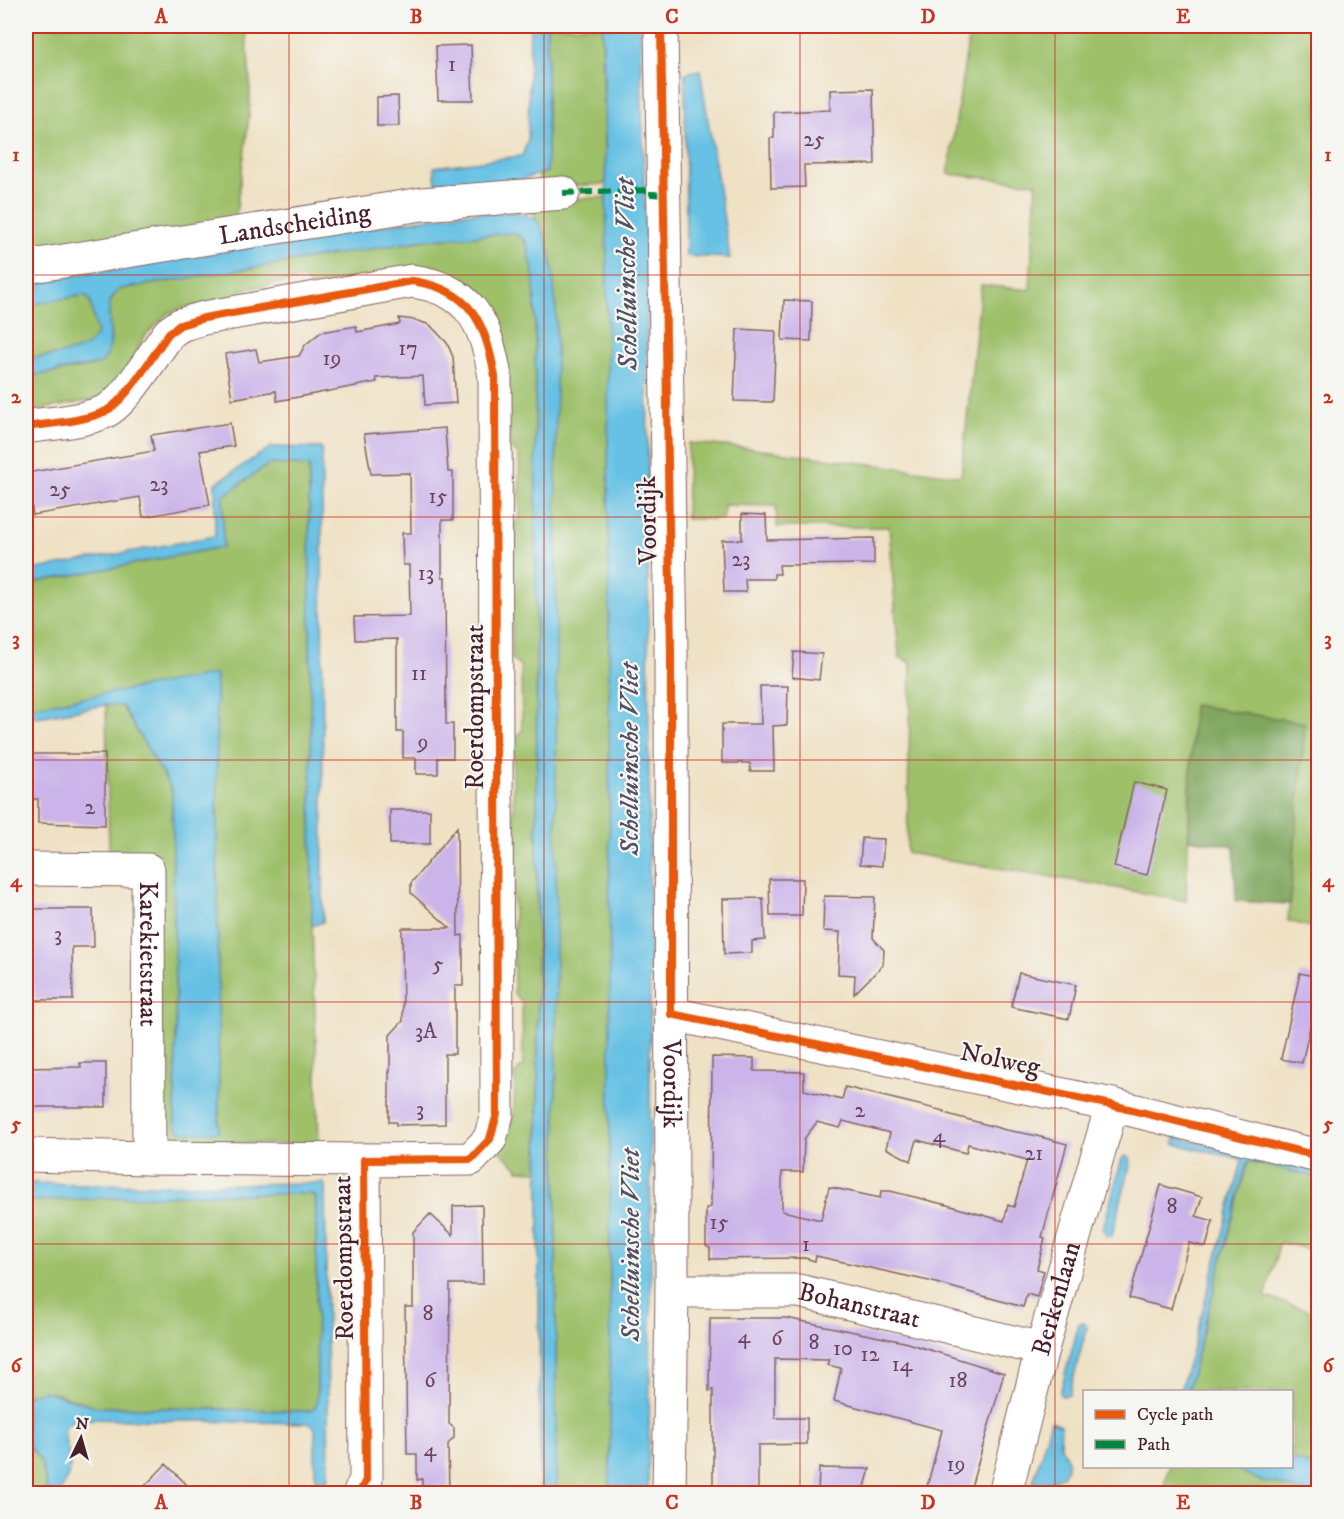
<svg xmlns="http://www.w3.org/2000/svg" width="1344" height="1519" font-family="'IM FELL DW Pica',serif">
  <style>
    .green { fill: #9dc069; stroke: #74704a; stroke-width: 1.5 }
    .forest { fill: #7ea65d; stroke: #646244; stroke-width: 1.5 }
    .water { fill: #66c1e4; stroke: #587088; stroke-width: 1.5 }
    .building { fill: #cbb4e9; fill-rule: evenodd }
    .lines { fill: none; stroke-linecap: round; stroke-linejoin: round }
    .minor-casing { stroke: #846361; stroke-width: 35 }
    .minor { stroke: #fff; stroke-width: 33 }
    .quiet { stroke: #00873e; stroke-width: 6; stroke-dasharray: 12 6; stroke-linecap: butt }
    .cycleway-casing { stroke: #f6f6f2; stroke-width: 11 }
    .cycleway { stroke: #e8590c; stroke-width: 8 }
    .grid { fill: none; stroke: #c8321e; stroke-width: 1.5; stroke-opacity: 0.55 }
    .labels { text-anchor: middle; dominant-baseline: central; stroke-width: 4.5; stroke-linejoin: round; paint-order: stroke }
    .number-label { font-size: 22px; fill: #6a445a }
    .street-label { font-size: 26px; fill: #4a1f2b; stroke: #f6f6f2 }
    .water-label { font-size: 27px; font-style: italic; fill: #525062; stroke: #f6f6f2 }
    .neatline { fill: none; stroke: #c8321e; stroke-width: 2 }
    .grid-label { font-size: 20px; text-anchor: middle; font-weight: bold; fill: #c8321e }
  </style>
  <rect width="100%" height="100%" fill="#f6f6f2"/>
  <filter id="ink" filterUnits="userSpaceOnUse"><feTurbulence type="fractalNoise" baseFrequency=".0167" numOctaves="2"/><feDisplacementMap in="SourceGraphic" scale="12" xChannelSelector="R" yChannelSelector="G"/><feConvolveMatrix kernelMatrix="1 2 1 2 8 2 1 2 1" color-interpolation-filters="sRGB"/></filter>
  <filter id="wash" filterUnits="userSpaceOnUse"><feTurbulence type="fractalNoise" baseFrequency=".008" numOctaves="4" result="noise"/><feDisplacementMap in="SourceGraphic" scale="24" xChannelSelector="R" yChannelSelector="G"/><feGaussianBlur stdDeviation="1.35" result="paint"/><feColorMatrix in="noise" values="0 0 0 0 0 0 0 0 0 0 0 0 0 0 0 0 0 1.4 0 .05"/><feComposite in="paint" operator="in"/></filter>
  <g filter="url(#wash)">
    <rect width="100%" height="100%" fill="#efe1c4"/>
    <path class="green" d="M 26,26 L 245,26 C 248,55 252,85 249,114 C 246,153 237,191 235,230 L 26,259 Z
      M 547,26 L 602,26 L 606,184 L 540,187 L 539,175 L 547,172 Z
      M 922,26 L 1318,26 L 1318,929 L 1288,921 L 1304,723 L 1193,705 L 1186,901 L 1100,885 L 907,853 L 911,663 L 899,657 L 889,527 L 777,527 L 776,506 L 724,505 L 723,519 L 686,519 L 688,443 L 748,448 L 961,476 L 981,285 L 1030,290 L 1036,183 L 948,174 L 969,34 L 921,29 Z
      M 607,197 L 611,892 L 610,1493 L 556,1493 L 555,513 L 549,250 L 529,201 Z
      M 514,233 C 536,243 533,278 535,299 L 538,1171 L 518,1170 L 517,1167 L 499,1151 C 515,1127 515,1102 515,1074 L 523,1065 L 522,1002 L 514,994 L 513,739 L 522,731 L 521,667 L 512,659 L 512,527 L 520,518 L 519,455 L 510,447 L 507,367 L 500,318 L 490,300 L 478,289 L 465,279 L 433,269 L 312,287 L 303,279 L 241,290 L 235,300 L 183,308 L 168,313 L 146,335 L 114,388 L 93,400 L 26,412 L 26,377 L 93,366 L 111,341 C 110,322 103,302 120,289 L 431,239 Z
      M 85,295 C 94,302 99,328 96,339 C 78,356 49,355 26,359 L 26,305 Z
      M 269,464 L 309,466 L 312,920 L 319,1144 L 179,1143 L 168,1141 L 164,1135 L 146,854 L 109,853 L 106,705 L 122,706 L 172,790 L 176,1035 L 175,1121 L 219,1132 L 216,675 L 26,708 L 26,584 L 223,547 L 223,496 Z
      M 1250,1162 L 1318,1177 L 1318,1252 L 1280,1242 L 1265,1297 L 1318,1313 L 1318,1468 L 1292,1459 L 1292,1392 L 1187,1392 L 1247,1163 Z
      M 217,1194 L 312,1194 L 316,1198 L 317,1404 L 314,1409 L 308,1411 L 97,1407 L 55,1393 L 28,1394 L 26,1396 L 26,1201 Z
      M 26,1443 L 41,1461 L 48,1493 L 26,1493 Z
      M 1169,1466 L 1232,1467 L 1263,1482 L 1275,1483 L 1305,1493 L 1162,1494 Z"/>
    <path class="forest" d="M 1193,705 L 1305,723 L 1290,904 L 1236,901 L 1234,846 L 1189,839 Z"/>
    <path class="water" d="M 530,26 L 547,26 L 547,172 L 509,183 L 436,183 L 434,167 L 522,156 L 528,140 Z
      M 602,26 L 640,26 L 647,290 L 651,1305 L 648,1494 L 610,1493 C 608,1135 611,775 608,416 C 606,286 608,156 602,26 Z
      M 700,70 L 730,258 L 686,256 L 685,73 Z
      M 517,212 C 524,214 533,216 538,222 C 554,246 553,282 556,310 L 556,1493 L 540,1493 L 535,299 L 533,271 L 526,241 L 514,233 L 431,239 L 120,289 C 94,309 125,341 100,364 L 26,377 L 26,359 C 45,356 90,355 97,333 L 90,301 L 85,295 L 26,305 L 26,283 L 461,213 Z
      M 271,447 L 322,448 L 323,922 L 312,926 L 309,466 L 269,464 L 223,496 L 223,547 L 26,584 L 26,571 L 215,536 L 215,484 Z
      M 216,674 L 219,1132 L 185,1133 L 177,1129 L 175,1121 L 176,1035 L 172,790 L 122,706 L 106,705 L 26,719 L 26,708 Z
      M 1175,1137 L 1318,1171 L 1318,1177 L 1250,1162 L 1247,1163 L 1187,1391 L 1180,1391 L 1194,1344 L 1242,1161 L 1241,1159 L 1174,1144 Z
      M 1125,1156 L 1130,1158 L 1131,1162 L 1112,1236 L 1106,1236 L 1103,1229 L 1122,1159 Z
      M 26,1183 L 162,1185 L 323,1183 L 325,1185 L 329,1478 L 323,1482 L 315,1480 L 315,1429 L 313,1425 L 307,1423 L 80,1419 L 66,1425 C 62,1441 70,1450 70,1465 C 71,1476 63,1484 60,1493 L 48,1493 L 41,1461 L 26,1443 L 26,1396 L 44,1391 L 97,1407 L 308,1411 L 314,1409 L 317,1403 L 316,1198 L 312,1194 L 217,1194 L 26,1201 Z
      M 1081,1322 L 1084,1323 L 1087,1327 L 1069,1395 L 1061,1396 L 1060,1393 L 1079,1324 Z
      M 1051,1421 L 1061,1425 L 1060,1444 L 1067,1459 L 1067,1467 L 1063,1476 L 1045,1484 L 1042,1493 L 1030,1493 Z
      M 1292,1459 L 1318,1468 L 1318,1493 L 1305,1493 L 1275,1483 L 1263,1482 L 1232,1467 L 1292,1466 Z"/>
    <g id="blocks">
      <path class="building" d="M 471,45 L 473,100 L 438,100 L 436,46 Z
        M 873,89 L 875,164 L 804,165 L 805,187 L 771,188 L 770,138 L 774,138 L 774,112 L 830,110 L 830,90 Z
        M 398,96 L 399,126 L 377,126 L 377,97 Z
        M 784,300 L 812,301 L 811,341 L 782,340 Z
        M 399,318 L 415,320 L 430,325 L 447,343 L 453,357 L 456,403 L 425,405 L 423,376 L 376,378 L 377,382 L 277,401 L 276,391 L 232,399 L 225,354 L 256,349 L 259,362 L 299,356 L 305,345 L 321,332 L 356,326 L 357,332 L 400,324 Z
        M 737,329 L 776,331 L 773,402 L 734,401 Z
        M 230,423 L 234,446 L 200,451 L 210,505 L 143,517 L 140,497 L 33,515 L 26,473 L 154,451 L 151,435 Z
        M 445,428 L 448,472 L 453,472 L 453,520 L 442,520 L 442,577 L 445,577 L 446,724 L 453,724 L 453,758 L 438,758 L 438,774 L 416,774 L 416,758 L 403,758 L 403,732 L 397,732 L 397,639 L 355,640 L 354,617 L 410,616 L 409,565 L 403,565 L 402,533 L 411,533 L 410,473 L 371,474 L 364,434 Z
        M 742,514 L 766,515 L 767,540 L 874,538 L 874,564 L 779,565 L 780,574 L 774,574 L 774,579 L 745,579 L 746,592 L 724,592 L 722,540 L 742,540 Z
        M 794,652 L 822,654 L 819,680 L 792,677 Z
        M 760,686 L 788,686 L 787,725 L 773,726 L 774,771 L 750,771 L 750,763 L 722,763 L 722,724 L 761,724 Z
        M 26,754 L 105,754 L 105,825 L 38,823 L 38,799 L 26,799 Z
        M 1134,782 L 1167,790 L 1147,875 L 1114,867 Z
        M 390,810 L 430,810 L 430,844 L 390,844 Z
        M 457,827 L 458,936 L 463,935 L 463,986 L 455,986 L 455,1054 L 445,1054 L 445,1124 L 396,1125 L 396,1122 L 389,1122 L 389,1072 L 390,1072 L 390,1035 L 403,1021 L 402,928 L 450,928 L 411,893 L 411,883 Z
        M 862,838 L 884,839 L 882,866 L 860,864 Z
        M 769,879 L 803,879 L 802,916 L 770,916 Z
        M 824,896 L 875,897 L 873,938 L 884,950 L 883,965 L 854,994 L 855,975 L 838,974 L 840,932 L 823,931 Z
        M 763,898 L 765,940 L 752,941 L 752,953 L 724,954 L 723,899 Z
        M 26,909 L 93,909 L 94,947 L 72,947 L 73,1000 L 35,1000 L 34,983 L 26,983 Z
        M 1019,973 L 1076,985 L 1069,1019 L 1011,1007 Z
        M 1300,973 L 1318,977 L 1316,997 L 1318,998 L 1318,1020 L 1312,1018 L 1302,1063 L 1281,1059 Z
        M 712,1057 L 754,1058 L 754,1071 L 804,1072 L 804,1090 L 842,1100 L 845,1087 L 944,1111 L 944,1113 L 1006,1130 L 1033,1135 L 1067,1144 L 1042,1237 L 1045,1238 L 1037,1269 L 1044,1271 L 1037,1297 L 1027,1294 L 1023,1307 L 929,1281 L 816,1256 L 815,1261 L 805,1258 L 710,1259 L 710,1248 L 706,1246 L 706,1208 L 711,1207 ZM 843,1121 L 890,1133 L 886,1148 L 911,1161 L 917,1140 L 966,1153 L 968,1144 L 1027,1160 L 1014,1207 L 1008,1205 L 1004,1221 L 947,1205 L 890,1191 L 881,1191 L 880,1198 L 829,1187 L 821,1220 L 782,1211 L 782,1172 L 803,1172 L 804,1139 L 817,1122 L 840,1128 Z
        M 80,1063 L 106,1063 L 106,1107 L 26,1107 L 26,1068 L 81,1067 Z
        M 1161,1185 L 1202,1197 L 1196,1216 L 1213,1221 L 1206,1247 L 1189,1243 L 1171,1309 L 1129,1298 Z
        M 482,1205 L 483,1284 L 450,1284 L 449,1424 L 454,1428 L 454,1438 L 448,1444 L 449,1494 L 422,1494 L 422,1479 L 417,1480 L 417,1454 L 407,1454 L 405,1307 L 413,1307 L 413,1232 L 430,1214 L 453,1235 L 453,1206 Z
        M 710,1318 L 786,1318 L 904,1342 L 1004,1373 L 969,1494 L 925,1494 L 942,1430 L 834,1401 L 841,1368 L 827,1365 L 829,1360 L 775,1359 L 775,1418 L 807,1418 L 807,1444 L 758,1445 L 758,1494 L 713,1494 L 713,1390 L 709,1391 Z
        M 166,1464 L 196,1494 L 137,1494 Z
        M 819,1468 L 870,1469 L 863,1494 L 818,1494 Z"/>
    </g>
  </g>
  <g filter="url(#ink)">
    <use href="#blocks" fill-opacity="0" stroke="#846361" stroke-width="1.5"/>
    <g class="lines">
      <g class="minor-casing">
        <g id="minor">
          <path id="s1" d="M 661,26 L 671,652 L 672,1291 L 669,1494"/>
          <path id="s2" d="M 26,267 L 422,204 L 563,193"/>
          <path d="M 26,427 C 51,423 80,422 104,412 C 125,403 155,352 169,333 L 180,325 L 204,318 L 412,281 C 471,289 486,323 495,377 L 497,1114 L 490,1139 L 471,1159 L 364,1160 L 366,1472 L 366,1480 L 359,1494"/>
          <path id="s3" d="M 26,869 L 148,870 L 149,1158"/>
          <path d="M 671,1014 L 1112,1105 L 1318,1156"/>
          <path d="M 26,1155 L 149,1158 L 364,1160"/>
          <path id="s4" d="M 672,1291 L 799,1291 L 1042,1349"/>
          <path id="s5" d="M 1005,1494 L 1042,1349 L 1112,1105"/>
        </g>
      </g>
      <use href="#minor" class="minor"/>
      <path class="quiet" d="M 563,193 L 652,190 L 652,194 L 665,195"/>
      <g class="cycleway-casing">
        <path id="cycleway" d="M 661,26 L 671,652 L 671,1014 L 1112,1105 L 1318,1156
          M 26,427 C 51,423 80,422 104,412 C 125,403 155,352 169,333 L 180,325 L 204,318 L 412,281 C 471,289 486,323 495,377 L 497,1114 L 490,1139 L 471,1159 L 364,1160 L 366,1472 L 366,1480 L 359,1494"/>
      </g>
      <use href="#cycleway" class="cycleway"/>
    </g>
  </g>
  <path class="grid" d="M 289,26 L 289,1494M 544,26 L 544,1494M 800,26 L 800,1494M 1055,26 L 1055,1494M 26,275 L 1318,275M 26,517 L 1318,517M 26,760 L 1318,760M 26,1002 L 1318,1002M 26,1244 L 1318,1244"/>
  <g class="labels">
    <g class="number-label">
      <text x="452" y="64">1</text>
      <text x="814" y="139">25</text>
      <text x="408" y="348">17</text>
      <text x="332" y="358">19</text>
      <text x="159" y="484">23</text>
      <text x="60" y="489">25</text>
      <text x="438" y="496">15</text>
      <text x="741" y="559">23</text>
      <text x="426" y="573">13</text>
      <text x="419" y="673">11</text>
      <text x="423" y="742">9</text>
      <text x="90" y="807">2</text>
      <text x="58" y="934">3</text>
      <text x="438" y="964">5</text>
      <text x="426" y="1031">3A</text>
      <text x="420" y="1109">3</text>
      <text x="860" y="1110">2</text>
      <text x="939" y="1135">4</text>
      <text x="1034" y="1153">21</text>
      <text x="1172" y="1206">8</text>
      <text x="719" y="1222">15</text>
      <text x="806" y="1244">1</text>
      <text x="428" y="1313">8</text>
      <text x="744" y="1336">4</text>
      <text x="777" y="1338">6</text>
      <text x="814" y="1342">8</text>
      <text x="843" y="1348">10</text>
      <text x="870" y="1354">12</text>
      <text x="902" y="1364">14</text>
      <text x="430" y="1380">6</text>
      <text x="958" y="1380">18</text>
      <text x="430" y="1449">4</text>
      <text x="956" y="1464">19</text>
    </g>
    <g class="street-label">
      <text stroke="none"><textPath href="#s2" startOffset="272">Landscheiding</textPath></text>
      <text transform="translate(648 520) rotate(-91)">Voordijk</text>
      <text transform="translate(475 707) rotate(-90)">Roerdompstraat</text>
      <text stroke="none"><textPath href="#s3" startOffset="206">Karekietstraat</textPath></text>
      <text transform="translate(1000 1060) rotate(12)">Nolweg</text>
      <text stroke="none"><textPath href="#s1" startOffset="1058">Voordijk</textPath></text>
      <text transform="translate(344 1258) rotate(-91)">Roerdompstraat</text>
      <text stroke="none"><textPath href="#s5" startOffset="202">Berkenlaan</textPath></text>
      <text stroke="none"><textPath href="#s4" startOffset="189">Bohanstraat</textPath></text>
    </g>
    <g class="water-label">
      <text transform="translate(627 274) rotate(-91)">Schelluinsche Vliet</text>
      <text transform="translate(630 759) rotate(-90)">Schelluinsche Vliet</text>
      <text transform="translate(631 1245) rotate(-90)">Schelluinsche Vliet</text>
    </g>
  </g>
  <rect width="1344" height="1519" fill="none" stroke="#f6f6f2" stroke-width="66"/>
  <rect x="1083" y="1390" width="210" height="78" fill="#f6f6f2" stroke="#b1a0a2" stroke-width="1.5"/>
  <rect x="1095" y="1410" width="30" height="9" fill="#e8590c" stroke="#b1a0a2" stroke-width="1.5"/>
  <text x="1137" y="1420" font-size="18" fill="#4a1f2b">Cycle path</text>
  <rect x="1095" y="1440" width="30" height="9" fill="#00873e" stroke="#b1a0a2" stroke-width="1.5"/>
  <text x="1137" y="1450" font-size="18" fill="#4a1f2b">Path</text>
  <g transform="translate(81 1438) rotate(5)" stroke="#f6f6f2" stroke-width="4.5" paint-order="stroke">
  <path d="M0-4.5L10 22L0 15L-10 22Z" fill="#4a1f2b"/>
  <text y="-9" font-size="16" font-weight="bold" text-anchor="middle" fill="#4a1f2b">N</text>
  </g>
  <rect x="33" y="33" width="1278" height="1453" class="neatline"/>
  <g class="grid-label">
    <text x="161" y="23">A</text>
    <text x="416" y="23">B</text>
    <text x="672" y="23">C</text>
    <text x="928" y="23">D</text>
    <text x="1183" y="23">E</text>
    <text x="16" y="161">1</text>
    <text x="1328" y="161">1</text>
    <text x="16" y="403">2</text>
    <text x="1328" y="403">2</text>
    <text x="16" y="645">3</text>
    <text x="1328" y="645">3</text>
    <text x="16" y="887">4</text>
    <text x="1328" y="887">4</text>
    <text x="16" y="1130">5</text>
    <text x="1328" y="1130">5</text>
    <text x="16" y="1372">6</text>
    <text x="1328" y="1372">6</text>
    <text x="161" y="1509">A</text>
    <text x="416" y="1509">B</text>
    <text x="672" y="1509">C</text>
    <text x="928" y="1509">D</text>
    <text x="1183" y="1509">E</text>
  </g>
</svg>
